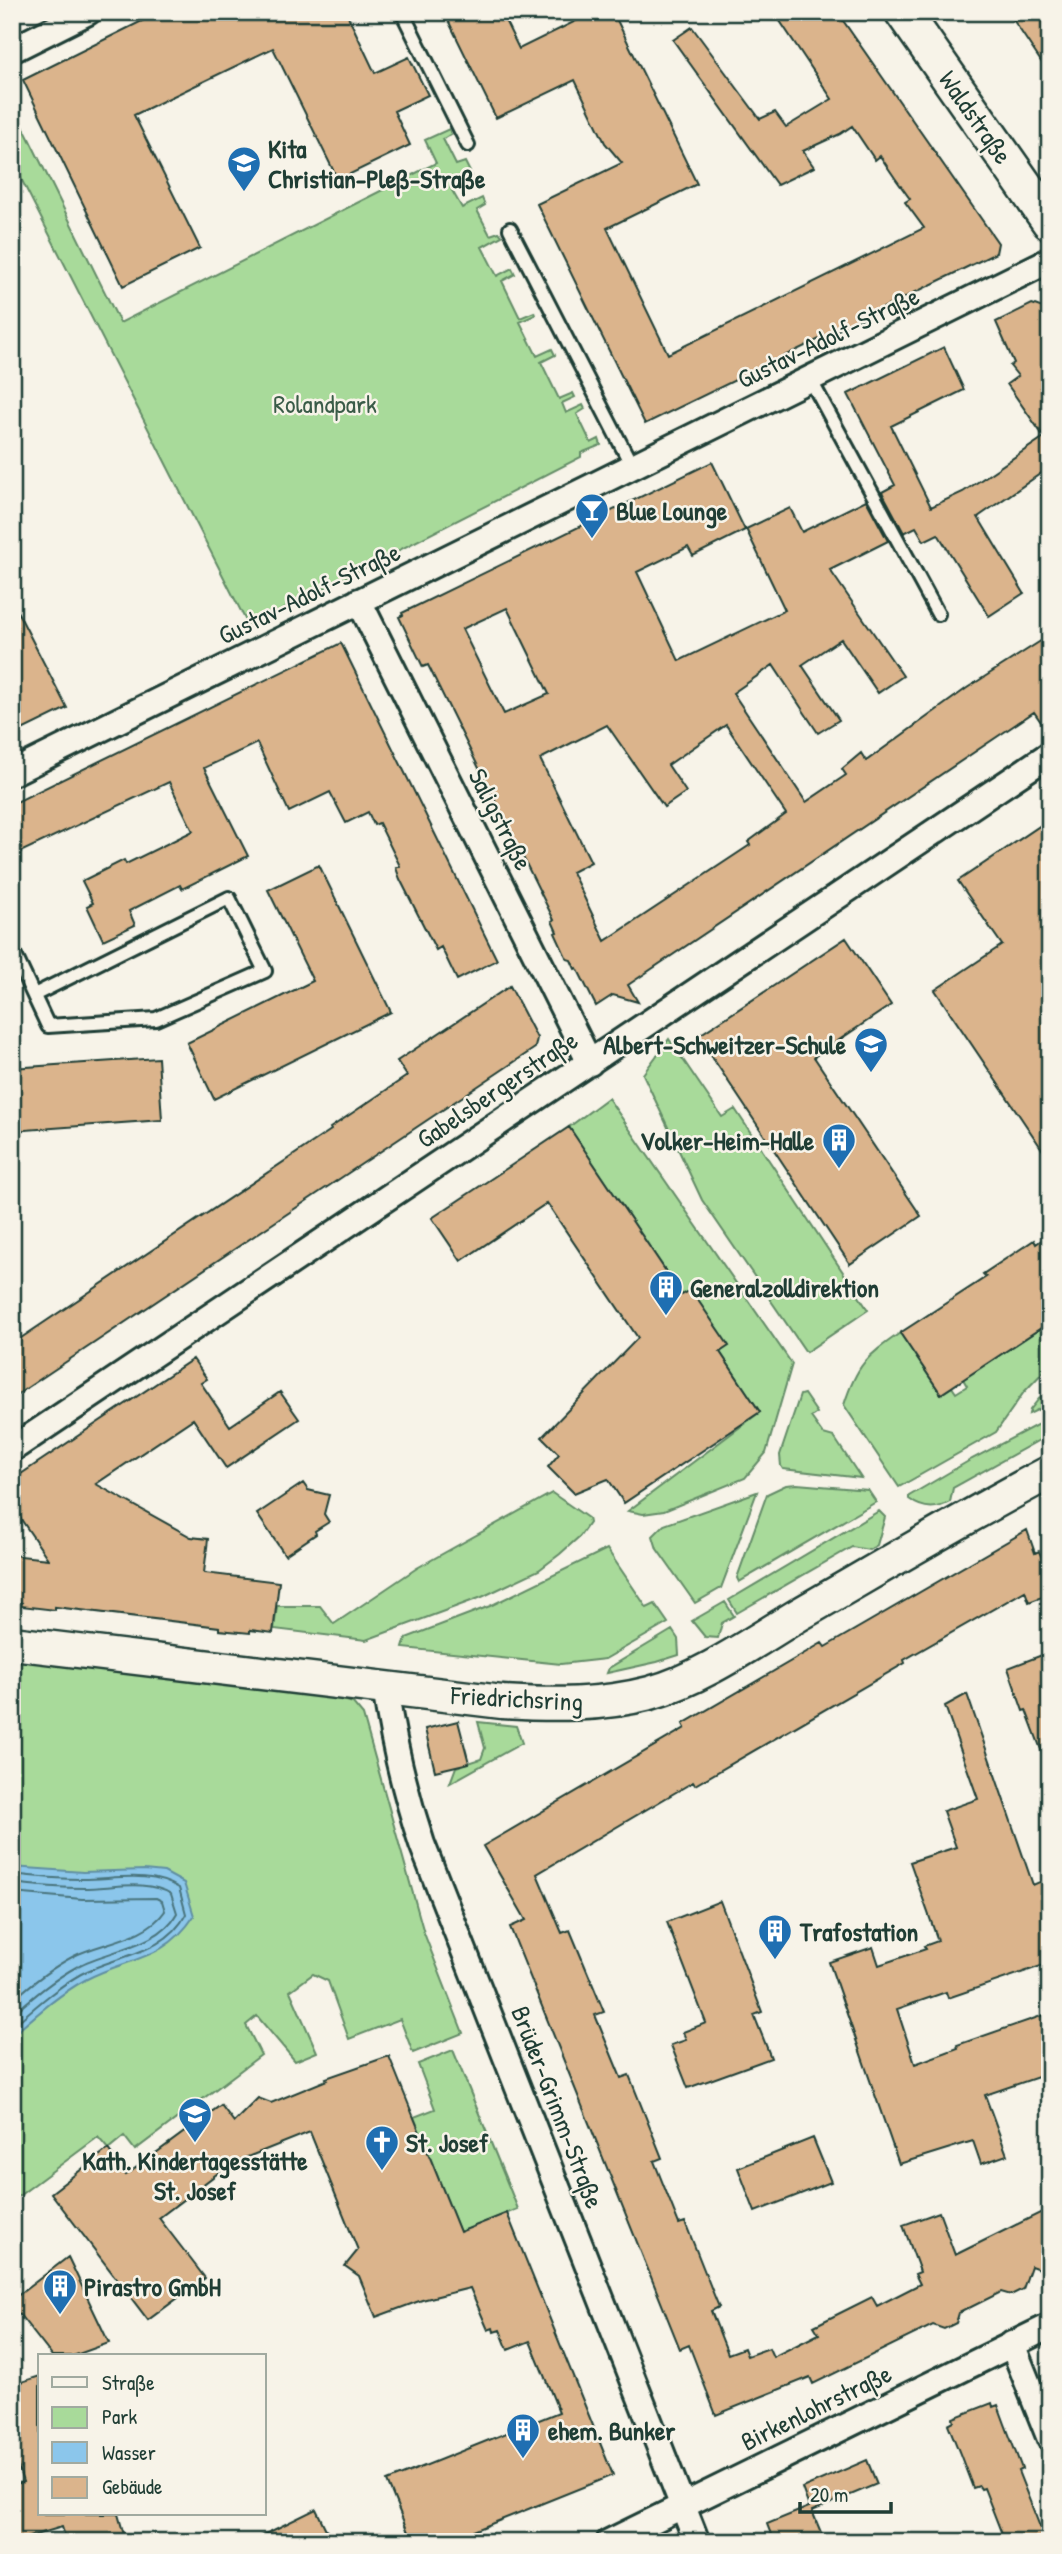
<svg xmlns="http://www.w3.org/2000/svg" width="1062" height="2554" font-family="'Patrick Hand',sans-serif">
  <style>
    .green { fill: #a8da9a; stroke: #648c67; stroke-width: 2 }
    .water { fill: #8bc6eb; stroke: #608fa2; stroke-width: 2 }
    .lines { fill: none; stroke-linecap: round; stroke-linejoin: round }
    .shore { stroke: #4a747d; stroke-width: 2 }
    .building { fill: #dbb48c; stroke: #1f3d34; stroke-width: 2; fill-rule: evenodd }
    .service-casing { stroke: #1f3d34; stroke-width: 18 }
    .minor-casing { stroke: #1f3d34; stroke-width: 30 }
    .tertiary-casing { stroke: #1f3d34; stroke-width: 37 }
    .secondary-casing { stroke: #1f3d34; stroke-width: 40 }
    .service { stroke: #f7f3e8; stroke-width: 12 }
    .minor { stroke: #f7f3e8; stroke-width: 24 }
    .tertiary { stroke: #f7f3e8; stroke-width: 32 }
    .secondary { stroke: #f7f3e8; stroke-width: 35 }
    .labels { text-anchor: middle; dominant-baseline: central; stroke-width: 5; stroke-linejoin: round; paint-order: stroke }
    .street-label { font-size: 26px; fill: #1f3d34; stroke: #f7f3e8 }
    .poi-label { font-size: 26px; font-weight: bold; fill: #1f3d34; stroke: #f7f3e8; text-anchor: start }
    .park-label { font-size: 26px; fill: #3a5c48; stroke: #f7f3e8 }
  </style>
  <rect width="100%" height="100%" fill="#f7f3e8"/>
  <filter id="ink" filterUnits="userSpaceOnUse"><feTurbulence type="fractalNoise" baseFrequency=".0143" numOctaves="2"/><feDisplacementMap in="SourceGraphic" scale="14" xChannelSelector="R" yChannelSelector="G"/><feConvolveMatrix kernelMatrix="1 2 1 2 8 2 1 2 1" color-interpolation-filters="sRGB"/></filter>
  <g filter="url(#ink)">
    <path class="green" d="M 12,104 L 120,323 L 436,163 L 425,140 L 449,129 L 451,134 L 443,139 L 456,165 L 465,162 L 472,176 L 450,187 L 462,208 L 482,198 L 485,205 L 477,210 L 490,235 L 499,232 L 502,236 L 482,247 L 497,276 L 512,268 L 515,274 L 502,281 L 520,318 L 534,312 L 535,315 L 520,322 L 537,356 L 552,349 L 555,355 L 541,362 L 559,399 L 573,393 L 575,397 L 562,403 L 566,413 L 583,405 L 585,409 L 577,414 L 591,443 L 599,439 L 601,445 L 581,453 L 581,457 L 249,627 L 12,161 Z
      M 669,1039 L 722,1117 L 735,1109 L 868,1310 L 806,1352 L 702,1200 L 643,1074 Z
      M 608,1098 L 792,1364 L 766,1453 L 745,1478 L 664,1511 L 643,1514 L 628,1511 L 760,1412 L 720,1352 L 728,1346 L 691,1290 L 682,1295 L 569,1127 Z
      M 1050,1322 L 1050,1365 L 1024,1392 L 996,1432 L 899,1487 L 844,1405 C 857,1364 866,1357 900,1333 L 941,1394 L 952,1387 L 956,1393 L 967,1386 L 963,1379 Z
      M 1050,1385 L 1050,1404 L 1029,1414 L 1030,1410 Z
      M 804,1394 L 817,1413 L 811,1417 L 823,1434 L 834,1437 L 861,1478 L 783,1469 L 781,1466 L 780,1455 L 800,1395 Z
      M 1050,1418 L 1050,1434 L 953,1488 L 950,1502 C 936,1510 922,1509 909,1499 L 909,1496 L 972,1459 Z
      M 797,1484 L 868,1490 L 876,1502 L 739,1582 L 737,1578 L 767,1494 L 786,1485 Z
      M 757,1492 L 721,1588 L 695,1603 L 657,1549 L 653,1536 L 664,1525 Z
      M 552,1493 L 588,1518 L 589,1523 L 580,1536 L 560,1554 L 539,1570 L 482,1597 L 366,1640 L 274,1629 L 277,1606 L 320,1606 L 334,1624 L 417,1568 Z
      M 879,1511 L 885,1517 L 877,1545 L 869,1550 L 852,1547 L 737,1613 L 729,1600 Z
      M 607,1549 L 647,1608 L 655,1604 L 668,1623 L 605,1659 L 561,1664 L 403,1648 L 406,1638 L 490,1606 Z
      M 725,1602 L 734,1616 L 722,1623 L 718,1638 L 705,1637 L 692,1621 Z
      M 672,1630 L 678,1639 L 679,1655 L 657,1662 L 607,1673 L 609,1668 Z
      M 12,1659 L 340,1699 L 353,1703 L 363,1715 L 424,1933 L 463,2033 L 413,2053 L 400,2019 L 349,2039 L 328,1981 L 313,1974 L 290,1991 L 317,2052 L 295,2061 L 257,2016 L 246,2025 L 261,2055 L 135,2150 L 124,2136 L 108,2149 L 98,2137 L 12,2201 Z
      M 478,1722 L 516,1726 L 522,1743 L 450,1783 L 456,1767 L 481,1759 L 485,1748 Z
      M 453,2050 L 518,2209 L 460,2232 L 414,2117 L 435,2109 L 418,2064 Z"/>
    <path class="water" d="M 12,1867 L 83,1872 L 144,1870 L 164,1872 L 184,1883 L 194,1916 C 164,1962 128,1957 85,1980 C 58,1995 35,2016 12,2036 Z"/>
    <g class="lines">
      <path class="shore" d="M 12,1874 C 36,1877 59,1879 83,1879 C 115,1879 150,1870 179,1888 L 186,1914 C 166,1954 116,1955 81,1974 C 56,1988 34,2008 12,2027
        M 12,1883 C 36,1886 60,1888 84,1888 C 112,1888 147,1879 171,1894 L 177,1913 C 160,1946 108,1950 78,1966 C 54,1979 33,1997 12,2015
        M 12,1893 L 82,1899 L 156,1898 L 162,1901 L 165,1911 C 146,1939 102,1942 74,1956 C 51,1968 31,1984 12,2001"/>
    </g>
    <path class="building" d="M 160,12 L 346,12 L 375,73 L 409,57 L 428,95 L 394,111 L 410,145 L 338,180 L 273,48 L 134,115 L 200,248 L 123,286 L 23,80 Z
      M 444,12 L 501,12 L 519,49 L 594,12 L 613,12 L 697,184 L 607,228 L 668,354 L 924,228 L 905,202 L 910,199 L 895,178 L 880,156 L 875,160 L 852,126 L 840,134 L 803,151 L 814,167 L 777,185 L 673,40 L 692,27 L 760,119 L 775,112 L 786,127 L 832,99 L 774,12 L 837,12 L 998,243 L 996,253 L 645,424 L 537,204 L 622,163 L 605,143 L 575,80 L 496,118 Z
      M 1008,12 L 1050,12 L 1050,75 Z
      M 1032,304 L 1043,308 L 1050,317 L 1050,467 L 978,517 L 1024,593 L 989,616 L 938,534 L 924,541 L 916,527 L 904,533 L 882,492 L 895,485 L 848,394 L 944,347 L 964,390 L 891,426 L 931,507 L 963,492 L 1044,437 L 1007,384 L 1018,376 L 1010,366 L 1014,363 L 996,322 Z
      M 712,462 L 745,530 L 693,556 L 688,547 L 637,572 L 679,661 L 785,610 L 746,529 L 790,508 L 802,532 L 866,500 L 888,541 L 830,570 L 903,676 L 878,693 L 841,639 L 802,665 L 839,720 L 818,733 L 773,665 L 733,693 L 806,802 L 846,775 L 842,769 L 861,753 L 866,761 L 967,688 L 1050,635 L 1050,735 L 1034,712 L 628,985 L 638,1002 L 613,995 L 596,1006 L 577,968 L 575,969 L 571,960 L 567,959 L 555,933 L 557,932 L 552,921 L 554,920 L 428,665 L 423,667 L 399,617 L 403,615 L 402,613 ZM 507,608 L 549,694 L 504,714 L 462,629 ZM 607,725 L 664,807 L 686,792 L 668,765 L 726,725 L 786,814 L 748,842 L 750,845 L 605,941 L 572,872 L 591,862 L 540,759 Z
      M 12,601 L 67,708 L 12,735 Z
      M 341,643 L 497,960 L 457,980 L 441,947 L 436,950 L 400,879 L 396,868 L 400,866 L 379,823 L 374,825 L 368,812 L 346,823 L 330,792 L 289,812 L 257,743 L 204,768 L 248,856 L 182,889 L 180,885 L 129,911 L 135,925 L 103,940 L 87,906 L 93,903 L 82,881 L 124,860 L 126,864 L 193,831 L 169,782 L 12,856 L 12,804 Z
      M 1050,819 L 1050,1161 L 935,990 L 1002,945 L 958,881 Z
      M 319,865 L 391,1012 L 214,1099 L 187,1043 L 313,981 L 268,890 Z
      M 846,938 L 891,1005 L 814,1057 L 921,1216 L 850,1264 L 698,1036 Z
      M 510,986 L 537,1038 L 535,1048 L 12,1398 L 12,1344 L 331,1130 L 330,1128 L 407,1076 L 397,1061 Z
      M 158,1058 L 162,1120 L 12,1131 L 12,1068 Z
      M 569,1127 L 682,1295 L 691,1290 L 729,1346 L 720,1352 L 760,1412 L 624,1503 L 608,1479 L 574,1493 L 548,1467 L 559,1454 L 542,1437 L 638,1338 L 547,1203 L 461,1261 L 432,1218 Z
      M 1050,1234 L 1050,1322 L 941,1394 L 900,1333 L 986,1277 L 983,1274 L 1034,1240 L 1036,1244 Z
      M 193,1359 L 207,1379 L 201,1383 L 230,1426 L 280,1392 L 299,1419 L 226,1468 L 193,1419 L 96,1484 L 191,1537 L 208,1539 L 204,1573 L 279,1582 L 273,1633 L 250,1630 L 250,1633 L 219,1630 L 219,1627 L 55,1607 L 55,1610 L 21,1606 L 22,1603 L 12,1601 L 12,1555 L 48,1559 L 12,1506 L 12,1480 Z
      M 303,1483 L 308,1490 L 329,1495 L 324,1514 L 329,1522 L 315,1531 L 316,1534 L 285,1555 L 257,1514 Z
      M 1027,1530 L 1035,1553 L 1039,1551 L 1050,1577 L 1050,1594 L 1029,1602 L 1025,1591 L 904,1660 L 905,1663 L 695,1785 L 693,1782 L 537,1874 L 562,1933 L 570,1930 L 604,2012 L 595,2015 L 621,2078 L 629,2075 L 662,2158 L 654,2161 L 679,2224 L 685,2222 L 714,2295 L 719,2307 L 711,2311 L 728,2354 L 744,2348 L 747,2356 L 769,2348 L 773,2357 L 819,2334 L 814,2326 L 872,2297 L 877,2306 L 920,2284 L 915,2274 L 920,2272 L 903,2225 L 939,2212 L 955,2255 L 1050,2208 L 1050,2273 L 1031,2266 L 1023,2289 L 1011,2295 L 1001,2292 L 959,2313 L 956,2323 L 944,2329 L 933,2325 L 813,2384 L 810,2377 L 716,2415 L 689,2345 L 680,2349 L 510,1927 L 526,1920 L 483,1846 L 685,1728 L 683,1724 L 822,1643 L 825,1647 Z
      M 1050,1652 L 1050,1767 L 1048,1768 L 1026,1710 L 1023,1711 L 1008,1668 Z
      M 967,1694 L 1033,1885 L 1044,1880 L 1050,1895 L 1050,1963 L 948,1998 L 946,1992 L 897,2009 L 915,2064 L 958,2048 L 957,2045 L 1050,2013 L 1050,2073 L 985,2095 L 1007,2155 L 981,2164 L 973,2141 L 899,2164 L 829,1962 L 873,1947 L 879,1965 L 926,1949 L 924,1946 L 938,1941 L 910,1862 L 956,1847 L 943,1811 L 978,1799 L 945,1706 Z
      M 458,1721 L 469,1763 L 435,1771 L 425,1729 Z
      M 720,1901 L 762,2012 L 754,2015 L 771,2058 L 688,2088 L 671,2045 L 686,2040 L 683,2032 L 706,2023 L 667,1922 Z
      M 389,2056 L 460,2232 L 507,2213 L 613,2475 L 446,2542 L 412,2542 L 387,2481 L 559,2412 L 530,2341 L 508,2350 L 500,2330 L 494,2332 L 493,2328 L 488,2330 L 470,2288 L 422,2300 L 376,2317 L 359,2276 L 345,2266 L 358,2250 L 310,2132 L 230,2164 L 159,2218 L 205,2278 L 148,2320 L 51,2193 L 108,2149 L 126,2175 L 221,2105 L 234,2122 L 258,2098 L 271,2103 L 327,2080 L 326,2078 Z
      M 813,2138 L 831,2182 L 755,2212 L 738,2168 Z
      M 68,2257 L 109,2343 L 73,2356 L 52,2356 L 12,2305 L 12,2300 Z
      M 40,2376 L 40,2514 L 118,2514 L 126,2542 L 67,2542 L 62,2527 L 12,2542 L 12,2485 L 23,2482 L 12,2448 L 12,2434 L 20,2433 L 12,2407 L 12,2385 Z
      M 992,2403 L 993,2407 L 998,2405 L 1005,2424 L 1022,2469 L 1018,2471 L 1046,2542 L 1005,2542 L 984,2488 L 981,2489 L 979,2486 L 973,2488 L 960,2454 L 948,2424 L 954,2421 L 953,2418 Z
      M 867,2460 L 877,2484 L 812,2511 L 825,2542 L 774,2542 L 767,2524 L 809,2507 L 802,2488 Z
      M 316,2509 L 332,2542 L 249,2542 Z"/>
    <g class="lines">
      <g class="service-casing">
        <path id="service" d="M 402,12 L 468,145
          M 510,229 L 632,466
          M 810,379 L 938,614
          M 12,949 L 48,1026 L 156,1019 L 265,971 L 229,898 L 34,995"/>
      </g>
      <g class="minor-casing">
        <path id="minor" d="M 12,50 L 88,12
          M 359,601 L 590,1063
          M 12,773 L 1050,260
          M 12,1449 L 1050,754
          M 385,1687 C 393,1743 404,1790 422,1844 L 697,2542
          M 1012,2344 L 1050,2439
          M 609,2542 L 1050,2326"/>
      </g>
      <g class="tertiary-casing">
        <path id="tertiary" d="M 12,1643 L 502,1702 C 552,1705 600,1706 650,1693 C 701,1679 755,1641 800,1614 C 883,1566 965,1517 1050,1472"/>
      </g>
      <g class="secondary-casing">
        <path id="secondary" d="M 903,12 L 1050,222"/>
      </g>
      <use href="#service" class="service"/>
      <use href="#minor" class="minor"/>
      <use href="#tertiary" class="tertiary"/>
      <use href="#secondary" class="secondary"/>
    </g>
  </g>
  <defs>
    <g id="school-pin" transform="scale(1.75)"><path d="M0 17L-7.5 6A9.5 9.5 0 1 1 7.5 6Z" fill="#1f6fb2" stroke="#f7f3e8"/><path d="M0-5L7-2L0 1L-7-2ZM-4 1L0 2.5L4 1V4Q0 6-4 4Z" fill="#fff"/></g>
    <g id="bar-pin" transform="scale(1.75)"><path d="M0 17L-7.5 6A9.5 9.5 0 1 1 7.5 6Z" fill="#1f6fb2" stroke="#f7f3e8"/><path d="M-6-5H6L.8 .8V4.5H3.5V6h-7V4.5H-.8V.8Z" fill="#fff"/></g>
    <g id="building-pin" transform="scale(1.75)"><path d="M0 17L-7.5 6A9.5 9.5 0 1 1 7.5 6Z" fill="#1f6fb2" stroke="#f7f3e8"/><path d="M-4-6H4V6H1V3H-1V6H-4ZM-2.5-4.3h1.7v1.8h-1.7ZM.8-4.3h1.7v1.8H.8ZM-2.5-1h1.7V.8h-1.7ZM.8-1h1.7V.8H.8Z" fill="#fff"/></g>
    <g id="church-pin" transform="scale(1.75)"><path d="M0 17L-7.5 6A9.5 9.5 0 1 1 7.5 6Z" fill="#1f6fb2" stroke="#f7f3e8"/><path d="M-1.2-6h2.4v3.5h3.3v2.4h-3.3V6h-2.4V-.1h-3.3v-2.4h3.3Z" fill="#fff"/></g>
  </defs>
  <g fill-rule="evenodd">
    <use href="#school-pin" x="244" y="163"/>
    <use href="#bar-pin" x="592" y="510"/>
    <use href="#school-pin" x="871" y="1044"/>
    <use href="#building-pin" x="839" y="1140"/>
    <use href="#building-pin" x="666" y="1287"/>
    <use href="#building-pin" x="775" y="1931"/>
    <use href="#school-pin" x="195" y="2114"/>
    <use href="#church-pin" x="382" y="2142"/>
    <use href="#building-pin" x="60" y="2286"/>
    <use href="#building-pin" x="523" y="2430"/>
  </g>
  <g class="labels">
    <g class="street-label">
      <text transform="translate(976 117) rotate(55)">Waldstraße</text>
      <text transform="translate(828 337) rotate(-26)">Gustav-Adolf-Straße</text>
      <text transform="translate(309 593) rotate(-26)">Gustav-Adolf-Straße</text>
      <text transform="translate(501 819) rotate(63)">Saligstraße</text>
      <text transform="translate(497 1089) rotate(-34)">Gabelsbergerstraße</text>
      <text transform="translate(517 1698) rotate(3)">Friedrichsring</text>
      <text transform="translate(558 2107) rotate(69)">Brüder-Grimm-Straße</text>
      <text transform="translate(816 2407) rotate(-26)">Birkenlohrstraße</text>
    </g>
    <g class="poi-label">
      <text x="268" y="148">Kita<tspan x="268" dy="30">Christian-Pleß-Straße</tspan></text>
      <text x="616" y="510">Blue Lounge</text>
      <text x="846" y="1044" text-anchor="end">Albert-Schweitzer-Schule</text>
      <text x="814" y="1140" text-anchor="end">Volker-Heim-Halle</text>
      <text x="690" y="1287">Generalzolldirektion</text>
      <text x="800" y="1931">Trafostation</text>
      <text x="406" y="2142">St. Josef</text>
      <text x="195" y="2160" text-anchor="middle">Kath. Kindertagesstätte<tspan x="195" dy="30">St. Josef</tspan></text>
      <text x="84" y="2286">Pirastro GmbH</text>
      <text x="548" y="2430">ehem. Bunker</text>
    </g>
    <g class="park-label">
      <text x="325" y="403">Rolandpark</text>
    </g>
  </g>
  <rect width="1062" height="2554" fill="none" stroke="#f7f3e8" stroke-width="42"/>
  <rect x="21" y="21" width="1020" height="2512" fill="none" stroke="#1f3d34" stroke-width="2.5" filter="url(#ink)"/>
  <rect x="38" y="2354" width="228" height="161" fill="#f7f3e8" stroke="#a1aaa0" stroke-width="2"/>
  <rect x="52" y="2377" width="35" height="10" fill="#f7f3e8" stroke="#a1aaa0" stroke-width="2"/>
  <text x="102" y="2390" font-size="21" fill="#1f3d34">Straße</text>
  <rect x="52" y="2407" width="35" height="21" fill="#a8da9a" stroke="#a1aaa0" stroke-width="2"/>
  <text x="102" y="2424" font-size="21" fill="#1f3d34">Park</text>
  <rect x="52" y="2442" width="35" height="21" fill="#8bc6eb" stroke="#a1aaa0" stroke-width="2"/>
  <text x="102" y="2460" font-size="21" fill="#1f3d34">Wasser</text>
  <rect x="52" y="2477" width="35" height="21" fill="#dbb48c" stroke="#a1aaa0" stroke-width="2"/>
  <text x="102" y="2494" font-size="21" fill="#1f3d34">Gebäude</text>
  <path d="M800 2502v10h91v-10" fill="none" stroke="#1f3d34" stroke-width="3.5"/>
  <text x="810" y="2502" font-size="21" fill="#1f3d34" stroke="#f7f3e8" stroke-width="5" paint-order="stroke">20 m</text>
</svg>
